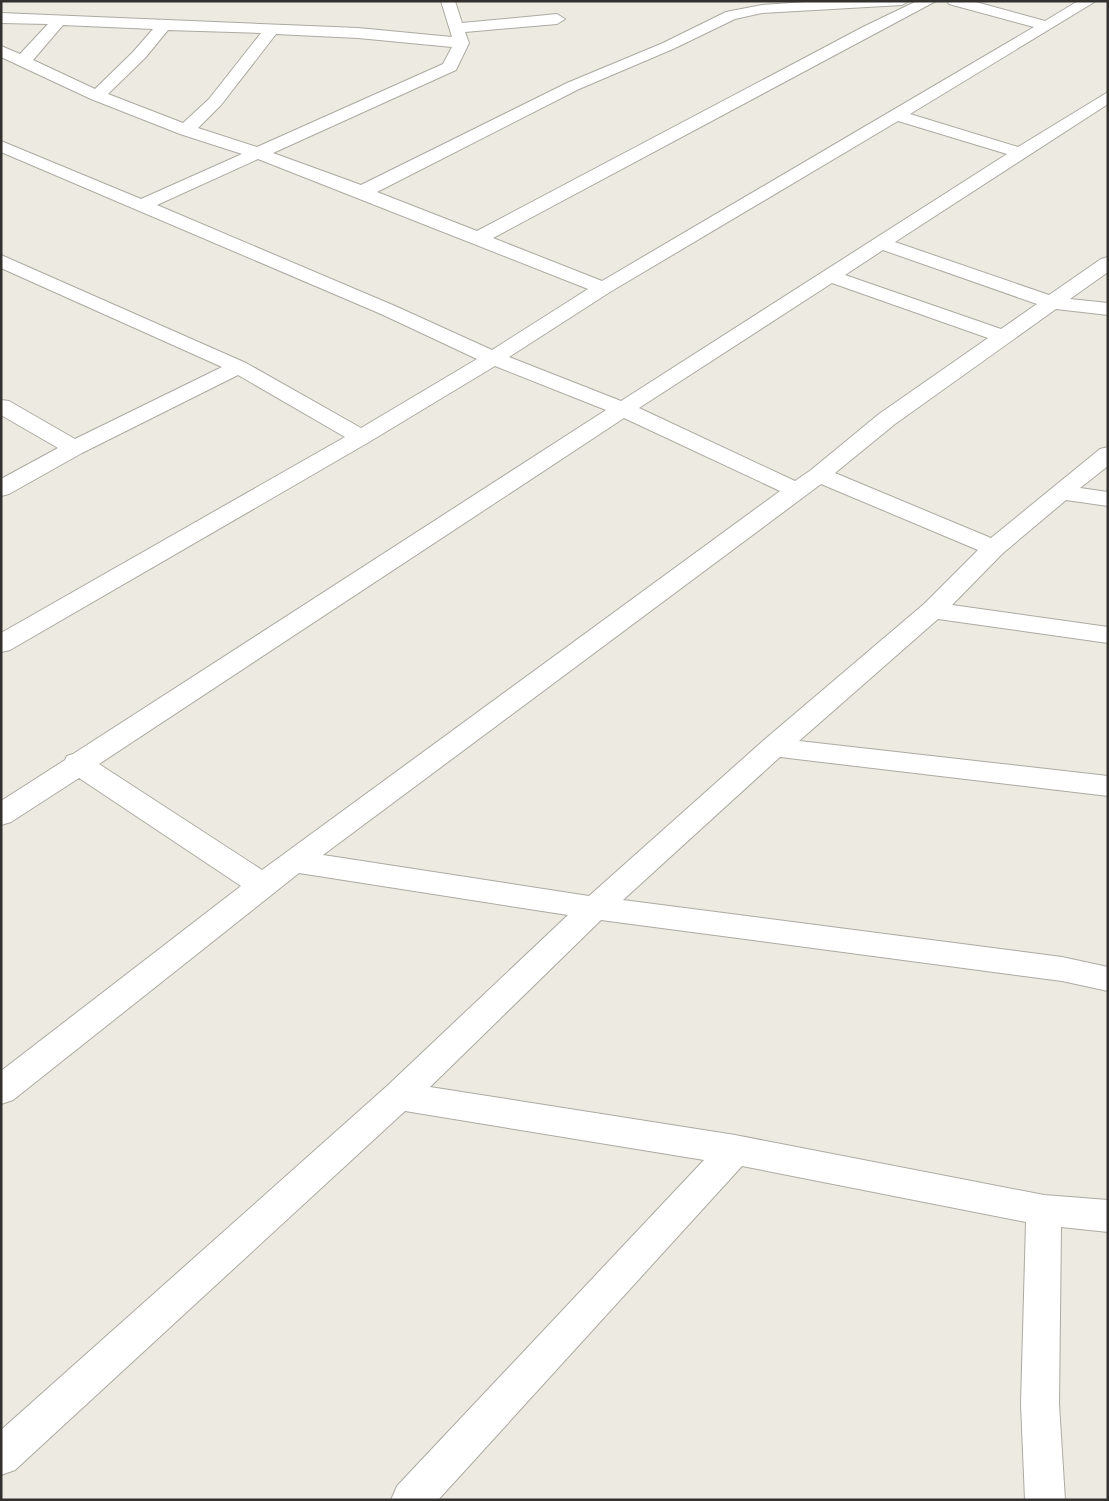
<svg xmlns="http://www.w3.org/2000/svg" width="1109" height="1501" font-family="Raleway,sans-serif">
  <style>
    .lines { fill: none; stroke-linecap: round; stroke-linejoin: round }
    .street-casing { stroke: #acaaa1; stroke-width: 2 }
    .street { fill: #fff; fill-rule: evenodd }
  </style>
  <rect width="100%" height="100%" fill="#eceae1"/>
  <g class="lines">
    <g class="street-casing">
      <path id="street" d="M 441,1 L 455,1 L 462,23 L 557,14 L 565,19 L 557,24 L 465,32 L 469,43 L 456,70 L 273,153 L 361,185 L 567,83 L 663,43 L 726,12 L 762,5 L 820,1 L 909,1 L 902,5 L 762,13 L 735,19 L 673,49 L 579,89 L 377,192 L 477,231 L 863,27 L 917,1 L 936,1 L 493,238 L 602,281 L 1034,27 L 949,4 L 947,1 L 972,1 L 1045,21 L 1078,1 L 1096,1 L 910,114 L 1018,147 L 1108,92 L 1108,104 L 895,242 L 1049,295 L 1101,259 L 1108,257 L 1108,272 L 1070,299 L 1108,303 L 1108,315 L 1056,309 L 895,424 L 835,473 L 991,538 L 1100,449 L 1108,447 L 1108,466 L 1080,488 L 1108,492 L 1108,506 L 1066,500 L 1003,553 L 952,605 L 1108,627 L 1108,643 L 938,619 L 799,741 L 1108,776 L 1108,796 L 780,757 L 623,900 L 1062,957 L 1108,967 L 1108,991 L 1062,981 L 601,920 L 430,1087 L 735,1135 L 1044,1195 L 1108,1200 L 1108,1232 L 1061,1227 L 1059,1404 L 1065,1500 L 1025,1500 L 1021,1404 L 1026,1222 L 742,1166 L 438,1500 L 391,1500 L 397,1486 L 704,1160 L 405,1111 L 15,1470 L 1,1475 L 1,1430 L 387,1086 L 568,915 L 299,873 L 13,1100 L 1,1104 L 1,1071 L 241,886 L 79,778 L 11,822 L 1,825 L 1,801 L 65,760 L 67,756 L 73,754 L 606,410 L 495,366 L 369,442 L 10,650 L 1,652 L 1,633 L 345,437 L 238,375 L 82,453 L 9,494 L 1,496 L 1,479 L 58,448 L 1,415 L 1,400 L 9,401 L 75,439 L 222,367 L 1,268 L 1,255 L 246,363 L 361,428 L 477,359 L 381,314 L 1,152 L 1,141 L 141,199 L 242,154 L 180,134 L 91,99 L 1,57 L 1,46 L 20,54 L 48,24 L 1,23 L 1,13 L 358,28 L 452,37 ZM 63,25 L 153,29 L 133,52 L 95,89 L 33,60 ZM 168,30 L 261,33 L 209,99 L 183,123 L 108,94 L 145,58 ZM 276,34 L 358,38 L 452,47 L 443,64 L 257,147 L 198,128 L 221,105 ZM 898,121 L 1007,154 L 621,401 L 509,357 L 610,292 ZM 258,159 L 588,289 L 492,350 L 395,306 L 157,205 ZM 883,250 L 1037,304 L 1001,329 L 845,275 ZM 832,283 L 988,338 L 879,414 L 811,470 L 795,481 L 639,408 ZM 624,418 L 780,491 L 262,870 L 99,764 ZM 821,484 L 978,550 L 924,604 L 764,740 L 589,896 L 323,855 Z"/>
    </g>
    <use href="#street" class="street"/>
  </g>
  <rect width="1109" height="1501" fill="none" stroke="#32312e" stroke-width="5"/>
</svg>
